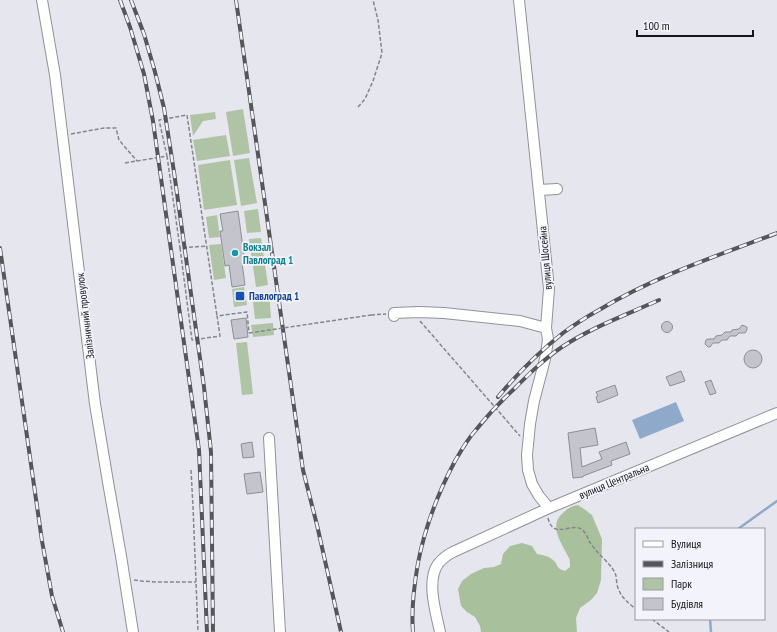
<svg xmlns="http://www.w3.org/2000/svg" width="777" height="632" font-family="'PT Sans Narrow',sans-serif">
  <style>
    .green { fill: #aec4a4 }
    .forest { fill: #a9c09d }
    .water { fill: #8ea9c9 }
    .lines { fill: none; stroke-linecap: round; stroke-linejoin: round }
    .stream { stroke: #8ea9c9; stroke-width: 2.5 }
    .building { fill: #c4c5cc; stroke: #8e8f95 }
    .minor-casing { stroke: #919299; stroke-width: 12 }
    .path { stroke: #85868b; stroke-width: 1.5; stroke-dasharray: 4 2; stroke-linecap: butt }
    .minor { stroke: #fff; stroke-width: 10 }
    .rail-casing { stroke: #55565a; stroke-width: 4 }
    .rail { stroke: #f2f3fb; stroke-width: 2.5; stroke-dasharray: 8; stroke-linecap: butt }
    .path-bridge { stroke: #85868b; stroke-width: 1.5; stroke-dasharray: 4 2; stroke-linecap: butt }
    .culture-dot { fill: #0f9aa8; stroke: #f2f3fb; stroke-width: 1.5 }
    .transit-dot { fill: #1a4fb4; stroke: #f2f3fb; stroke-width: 1.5 }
    .labels { text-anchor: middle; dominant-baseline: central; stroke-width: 3.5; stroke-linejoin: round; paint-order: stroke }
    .culture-label { font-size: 11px; font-weight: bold; fill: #0d838f; stroke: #f2f3fb; text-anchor: start }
    .street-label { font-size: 11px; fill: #161719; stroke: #f2f3fb }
    .transit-label { font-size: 11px; font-weight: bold; fill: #164399; stroke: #f2f3fb; text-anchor: start }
  </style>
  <rect width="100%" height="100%" fill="#e5e6ee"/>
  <path class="green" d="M 243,109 L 250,153 L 233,156 L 226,112 Z
    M 215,112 L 216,119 L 203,121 L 193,136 L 190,115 Z
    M 226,135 L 230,156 L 197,161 L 193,140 Z
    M 249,158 L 257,203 L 241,206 L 234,160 Z
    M 230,160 L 237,205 L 204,210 L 198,165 Z
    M 258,209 L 261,232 L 247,233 L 244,211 Z
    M 217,215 L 220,237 L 209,238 L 206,217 Z
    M 261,238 L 268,285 L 256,287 L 249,239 Z
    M 221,244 L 226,278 L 214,280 L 209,245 Z
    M 244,287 L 247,305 L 234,307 L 232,289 Z
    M 269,292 L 271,318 L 255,319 L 252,293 Z
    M 273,323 L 274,335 L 253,337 L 251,325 Z
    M 247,342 L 253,394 L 242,395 L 236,343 Z"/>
  <path class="forest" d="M 578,505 L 584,509 L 592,515 L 602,539 L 601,580 L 597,593 L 591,600 L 580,608 L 576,618 L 577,632 L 481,632 L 480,626 L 475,617 L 467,612 L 461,606 L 458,589 L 462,581 L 471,574 L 484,568 L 494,567 L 501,564 L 503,554 L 510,546 L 522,543 L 532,546 L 537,554 C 542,555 549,556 553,560 C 560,566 554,567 565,571 L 570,567 C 570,564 570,560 569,558 C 562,544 547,525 564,512 C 568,508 572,506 578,505 Z"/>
  <path class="water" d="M 676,402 L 684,421 L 640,439 L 632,420 Z"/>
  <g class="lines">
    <path class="stream" d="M 738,529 L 777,501
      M 710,619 L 711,632"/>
  </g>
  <path class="building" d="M 238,211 L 245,262 L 242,263 L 245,285 L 232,287 L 229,265 L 225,266 L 220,231 L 223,231 L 220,214 Z
    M 246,318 L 248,337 L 234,339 L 231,320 Z
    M661.5 327a5.5 5.5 0 1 1 11 0a5.5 5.5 0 1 1-11 0Z
    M 742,325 L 747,327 L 747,330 L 745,333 L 739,333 L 736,336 L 730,336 L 727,340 L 722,340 L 719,343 L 713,343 L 710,347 L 708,347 L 705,344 L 706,340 L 708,339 L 714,339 L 716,336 L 722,335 L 725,332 L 731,332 L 732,330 L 739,329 Z
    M744 359a9 9 0 1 1 18 0a9 9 0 1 1-18 0Z
    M 681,371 L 685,381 L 670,386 L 666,377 Z
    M 711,380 L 716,393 L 710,395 L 705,382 Z
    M 615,385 L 618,395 L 598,403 L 596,397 L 598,396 L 596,392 Z
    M 595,428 L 598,445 L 580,448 L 582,467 L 602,459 L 599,452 L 626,442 L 630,454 L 611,461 L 612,465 L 583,476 L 583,477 L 573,478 L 568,433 Z
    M 252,442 L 254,457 L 243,458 L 241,444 Z
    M 260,472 L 263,492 L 247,494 L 244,474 Z"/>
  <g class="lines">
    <g class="minor-casing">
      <path id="minor" d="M 42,0 L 55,75 L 95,404 L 108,482 L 121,556 L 133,632
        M 519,0 L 549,289 L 546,328 L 548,339 L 547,347 L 545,359 L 534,401 L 530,424 L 527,455 L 528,470 L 532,484 L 539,496 L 549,508
        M 539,190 L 557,189
        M 394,316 L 394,313 L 419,312 L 444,313 L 520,321 L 546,328
        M 269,438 L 280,632
        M 440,632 C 436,613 426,581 438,564 C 442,559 447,555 453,552 L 549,508 L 777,413"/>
    </g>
    <path class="path" d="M 358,107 L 365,99 L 373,81 L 382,53 L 378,20 L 373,0
      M 71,134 L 104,128 L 116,128 L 119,140 L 137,161
      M 167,156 L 180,248 L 207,246
      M 125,163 L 167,156 L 159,120 L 187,115 L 217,316
      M 180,248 L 192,340 L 220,336 L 217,316 L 247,312 L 249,333
      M 371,315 L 386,314
      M 420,321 L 520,436
      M 191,470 L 193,507 L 198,632
      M 548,518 C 554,543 575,517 585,533 C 587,535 588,539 589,541 C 591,544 593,547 595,549 C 601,557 610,563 615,573 C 617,577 616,583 618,588 C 621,597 628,603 636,609
      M 134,580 L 141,581 L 156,582 L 196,582
      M 652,619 L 669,632"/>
    <use href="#minor" class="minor"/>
    <g class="rail-casing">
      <path id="rail" d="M 120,0 L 130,27 L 144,74 L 153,121 L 199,450 L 207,632
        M 131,0 L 144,34 L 155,72 L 164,108 L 174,172 L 204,387 L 211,452 L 213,632
        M 236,0 L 303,470 L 317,525 L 341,632
        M 0,248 L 42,541 L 52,596 L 63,632
        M 498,397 C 517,374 539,352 563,333 C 574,325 586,317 599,310 C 654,277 716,256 777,233
        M 413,632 C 411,609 414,586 418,563 C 425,527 438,493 455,461 C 461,451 467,440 475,431 C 487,416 500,402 514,389 C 529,374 544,359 562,347 C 590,328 628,314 659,300"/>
    </g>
    <use href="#rail" class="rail"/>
    <path class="path-bridge" d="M 249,333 L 371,315"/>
  </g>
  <circle class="culture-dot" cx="235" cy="253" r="4"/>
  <rect class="transit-dot" x="235" y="291" width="10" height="10" rx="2"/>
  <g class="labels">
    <g class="culture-label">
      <text x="243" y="247">Вокзал<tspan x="243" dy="13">Павлоград 1</tspan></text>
    </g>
    <g class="street-label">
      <text transform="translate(545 258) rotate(-95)">вулиця Шосейна</text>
      <text transform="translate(85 316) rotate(-97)">Залізничний провулок</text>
      <text transform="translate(614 481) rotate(-23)">вулиця Центральна</text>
    </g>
    <g class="transit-label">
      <text x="249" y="296">Павлоград 1</text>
    </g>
  </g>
  <rect x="635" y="528" width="130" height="92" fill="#f2f3fb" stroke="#9a9ba1"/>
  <rect x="643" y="541" width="20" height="6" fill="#ffffff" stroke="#9a9ba1"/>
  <text x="671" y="548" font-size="12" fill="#161719">Вулиця</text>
  <rect x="643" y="561" width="20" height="6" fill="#55565a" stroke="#9a9ba1"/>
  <text x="671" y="568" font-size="12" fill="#161719">Залізниця</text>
  <rect x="643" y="578" width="20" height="12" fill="#aec4a4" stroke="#9a9ba1"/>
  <text x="671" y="588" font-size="12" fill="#161719">Парк</text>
  <rect x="643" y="598" width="20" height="12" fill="#c4c5cc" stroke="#9a9ba1"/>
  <text x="671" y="608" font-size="12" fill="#161719">Будівля</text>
  <path d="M637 30v6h116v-6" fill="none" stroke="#161719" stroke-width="2"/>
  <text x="643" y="30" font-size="12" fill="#161719" stroke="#f2f3fb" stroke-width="3" paint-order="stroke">100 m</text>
</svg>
